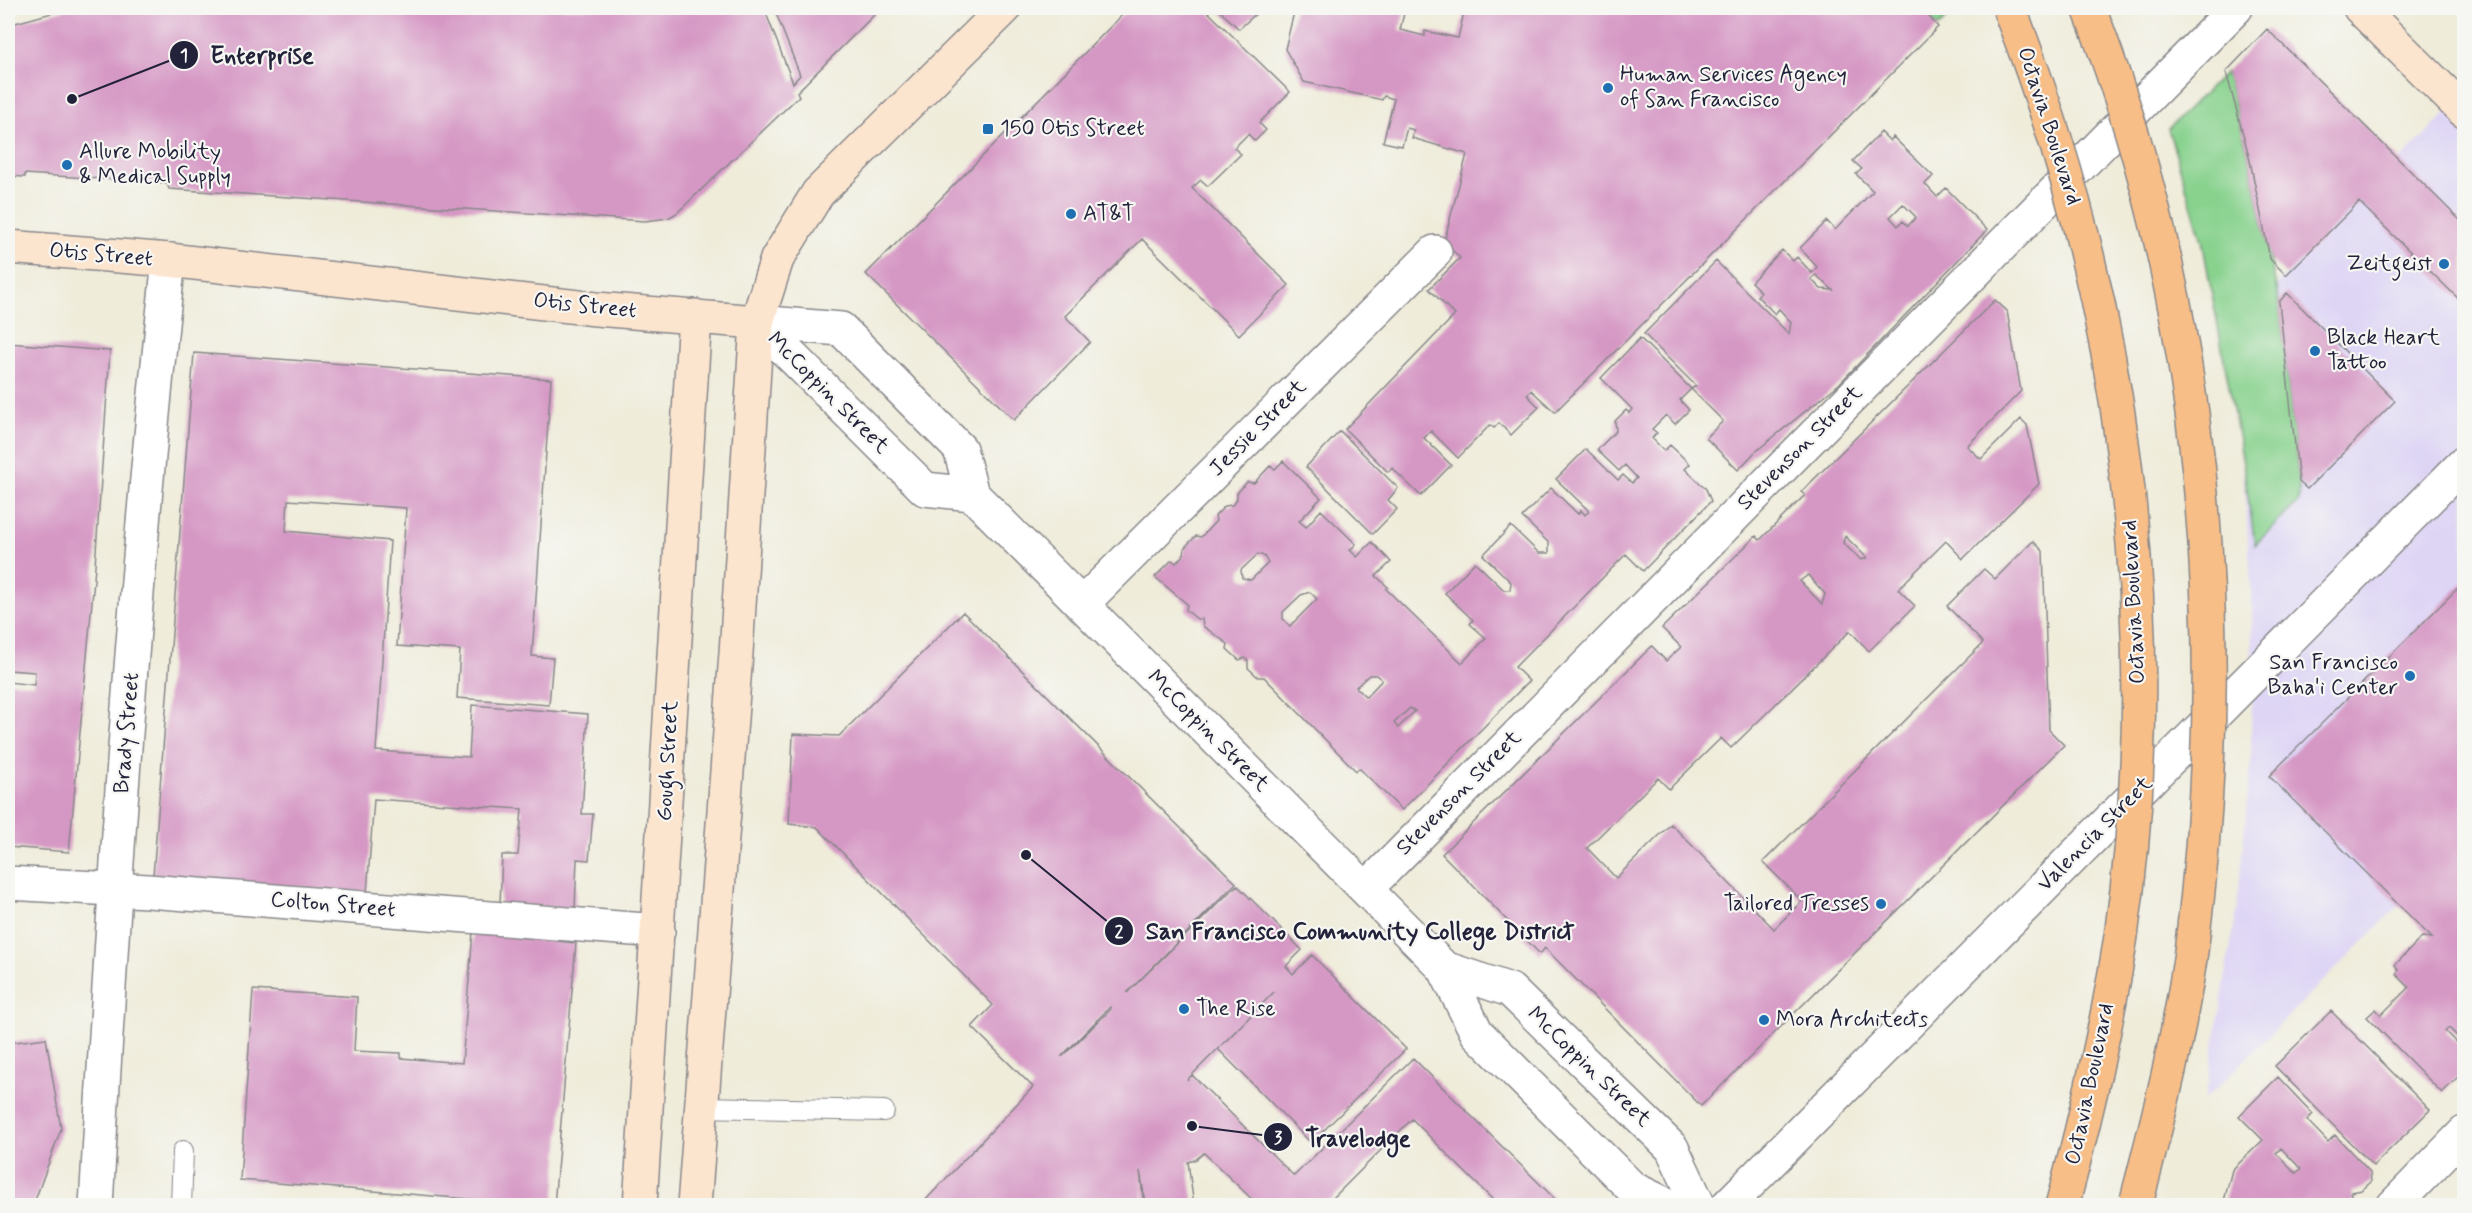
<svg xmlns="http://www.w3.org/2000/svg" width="2472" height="1213" font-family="Mynerve,sans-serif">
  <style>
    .built { fill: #ded5f5 }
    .green { fill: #88d28e; stroke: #557a64; stroke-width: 1.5 }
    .building { fill: #d597c4; fill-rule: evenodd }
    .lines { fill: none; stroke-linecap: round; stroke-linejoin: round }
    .service-casing { stroke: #88878a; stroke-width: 22 }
    .minor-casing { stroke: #88878a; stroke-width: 36 }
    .tertiary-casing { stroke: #88878a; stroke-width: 36 }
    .secondary-casing { stroke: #88878a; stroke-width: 36 }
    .service { stroke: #fff; stroke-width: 20 }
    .minor { stroke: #fff; stroke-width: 33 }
    .tertiary { stroke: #fff; stroke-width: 33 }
    .secondary { stroke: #fce5cf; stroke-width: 33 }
    .motorway-bridge-casing { stroke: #88878a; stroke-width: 36; stroke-linecap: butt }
    .motorway-bridge { stroke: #f7be88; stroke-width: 33 }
    .poi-dot { fill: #1f6fb2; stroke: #f6f6f2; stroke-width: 2 }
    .labels { text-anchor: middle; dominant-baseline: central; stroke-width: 4.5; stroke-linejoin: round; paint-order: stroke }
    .poi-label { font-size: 22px; fill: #22223b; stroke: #f6f6f2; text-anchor: start }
    .street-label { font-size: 22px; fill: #22223b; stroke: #f6f6f2 }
    .leader { fill: none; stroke: #22223b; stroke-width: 2 }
    .callout-dot { fill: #22223b; stroke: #f6f6f2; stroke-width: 2 }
    .mark-label { font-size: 18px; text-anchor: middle; font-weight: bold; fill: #fff }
    .callout-label { font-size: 24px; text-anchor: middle; font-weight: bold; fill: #22223b; stroke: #f6f6f2; stroke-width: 4.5; stroke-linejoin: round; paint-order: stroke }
  </style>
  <rect width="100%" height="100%" fill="#f6f6f2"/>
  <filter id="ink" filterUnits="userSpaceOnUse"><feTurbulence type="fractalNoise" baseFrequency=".0167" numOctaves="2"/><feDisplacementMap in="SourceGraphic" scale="12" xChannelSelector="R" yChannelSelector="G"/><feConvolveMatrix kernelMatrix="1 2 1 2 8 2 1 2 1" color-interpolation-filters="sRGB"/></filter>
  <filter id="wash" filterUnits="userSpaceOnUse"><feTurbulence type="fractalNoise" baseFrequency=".008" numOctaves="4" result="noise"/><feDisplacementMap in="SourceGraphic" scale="24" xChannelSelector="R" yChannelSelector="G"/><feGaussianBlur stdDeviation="1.35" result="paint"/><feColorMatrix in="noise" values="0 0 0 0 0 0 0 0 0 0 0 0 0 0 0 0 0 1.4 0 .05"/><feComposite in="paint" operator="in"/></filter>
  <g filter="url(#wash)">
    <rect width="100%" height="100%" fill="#efecda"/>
    <path class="built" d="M 2464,95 L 2464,840 L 2205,1100 L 2237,908 L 2251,763 L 2252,603 L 2243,462 L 2227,336 Z"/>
    <path class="green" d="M 1922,8 L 1957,8 L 1938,27 Z
      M 2226,72 L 2249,156 L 2279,302 L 2299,482 L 2299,501 L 2255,545 L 2243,462 L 2202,240 L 2168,129 Z"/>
    <g id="blocks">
      <path class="building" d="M 70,8 L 764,8 L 793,83 L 800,75 L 774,8 L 881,8 L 797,92 L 799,96 L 677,213 L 668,218 L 645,221 L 169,189 L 167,183 L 25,174 L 25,177 L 8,176 L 8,25 Z
        M 1129,8 L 1204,8 L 1290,92 L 1259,123 L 1266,130 L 1255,141 L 1248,134 L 1234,148 L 1241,154 L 1208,186 L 1201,180 L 1192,188 L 1289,285 L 1239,335 L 1142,239 L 1065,316 L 1090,342 L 1014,420 L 866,274 Z
        M 1217,8 L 1262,8 L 1239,29 Z
        M 1295,8 L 1399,8 L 1405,9 L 1400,30 L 1425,36 L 1425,31 L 1458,38 L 1465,8 L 1922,8 L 1938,27 L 1555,412 L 1531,390 L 1527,395 L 1539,407 L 1511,435 L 1499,423 L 1494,428 L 1490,425 L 1458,458 L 1431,431 L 1424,438 L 1451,465 L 1421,496 L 1392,468 L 1388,472 L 1345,429 L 1455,315 L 1429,289 L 1460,258 L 1444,242 L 1467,154 L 1412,138 L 1414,130 L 1407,128 L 1402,146 L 1383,142 L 1394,99 L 1384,96 L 1382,100 L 1304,82 L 1285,49 Z
        M 2267,29 L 2464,224 L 2464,304 L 2359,202 L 2286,275 L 2270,259 L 2249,156 L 2226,72 Z
        M 1881,132 L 1890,141 L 1893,137 L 1933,176 L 1925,184 L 1937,197 L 1946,188 L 1987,230 L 1839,384 L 1755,452 L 1738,470 L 1706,438 L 1723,421 L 1691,389 L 1696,386 L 1644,334 L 1716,261 L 1789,334 L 1791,322 L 1779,309 L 1775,314 L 1757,296 L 1761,292 L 1751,282 L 1782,250 L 1793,261 L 1797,257 L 1812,273 L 1817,267 L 1800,248 L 1827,221 L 1835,230 L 1873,191 L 1856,174 L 1862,169 L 1853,161 ZM 1903,204 L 1916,217 L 1908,226 L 1903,221 L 1898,226 L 1890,217 ZM 1816,275 L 1833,290 L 1821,289 L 1811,279 Z
        M 2287,293 L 2395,401 L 2307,489 L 2299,482 L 2279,302 Z
        M 1995,300 L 2007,311 L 2021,391 L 1967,446 L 1981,459 L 2021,419 L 2027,425 L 2039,484 L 1963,559 L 1946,541 L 1898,589 L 1915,606 L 1869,651 L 1850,631 L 1731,748 L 1721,738 L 1669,789 L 1658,778 L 1587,848 L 1616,878 L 1671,824 L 1774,929 L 1802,901 L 1763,862 L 1983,643 L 1947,606 L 1984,569 L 1995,579 L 2033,541 L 2043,551 L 2049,730 L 2064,745 L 1701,1106 L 1545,948 L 1540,954 L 1442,854 L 1652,646 L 1666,661 L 1681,647 L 1662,628 L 1756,536 L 1760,540 L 1805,495 L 1801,492 ZM 1845,536 L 1867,558 L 1861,560 L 1843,543 ZM 1808,575 L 1825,594 L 1822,604 L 1800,581 Z
        M 1640,338 L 1691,389 L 1680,400 L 1689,410 L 1675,424 L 1666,415 L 1652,429 L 1657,433 L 1652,438 L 1664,451 L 1670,445 L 1690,464 L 1685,469 L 1706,489 L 1711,501 L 1643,571 L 1626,554 L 1515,667 L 1529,681 L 1402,810 L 1359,768 L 1356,771 L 1264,677 L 1258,677 L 1248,668 L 1248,661 L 1245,658 L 1239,660 L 1227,649 L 1228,644 L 1203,626 L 1202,619 L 1197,619 L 1186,610 L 1187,604 L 1155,577 L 1172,560 L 1176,563 L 1184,554 L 1185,547 L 1196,536 L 1201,537 L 1216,521 L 1215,516 L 1225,506 L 1232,505 L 1237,499 L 1237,493 L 1247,482 L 1254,483 L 1270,466 L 1275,469 L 1283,461 L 1321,498 L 1299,521 L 1306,527 L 1321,510 L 1356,544 L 1350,550 L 1357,557 L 1372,542 L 1391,562 L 1376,576 L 1388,587 L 1386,589 L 1462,663 L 1486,638 L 1470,624 L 1473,620 L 1445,593 L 1475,562 L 1504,590 L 1510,590 L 1511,582 L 1483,555 L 1511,526 L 1539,553 L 1549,553 L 1549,543 L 1522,517 L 1551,488 L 1578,514 L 1581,510 L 1585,515 L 1589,511 L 1556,479 L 1586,449 L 1618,480 L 1623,475 L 1632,483 L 1637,478 L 1625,465 L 1619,471 L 1597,450 L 1616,431 L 1615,421 L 1626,410 L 1629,413 L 1632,409 L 1601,378 ZM 1258,554 L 1264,556 L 1268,563 L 1251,580 L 1242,578 L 1241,570 ZM 1310,592 L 1317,599 L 1290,626 L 1283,619 L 1283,612 L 1301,595 ZM 1369,675 L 1376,675 L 1382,680 L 1366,697 L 1356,687 ZM 1410,708 L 1415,711 L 1398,728 L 1394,723 Z
        M 8,343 L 110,351 L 94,580 L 69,852 L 8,847 L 8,682 L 34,685 L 35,672 L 8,670 Z
        M 194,353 L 551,379 L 532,656 L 553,658 L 549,705 L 457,698 L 460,650 L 397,646 L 406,508 L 288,500 L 286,531 L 390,541 L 376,751 L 469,757 L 472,705 L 588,714 L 582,814 L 593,814 L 589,860 L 577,859 L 575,909 L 500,904 L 502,855 L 518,855 L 522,809 L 374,799 L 367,893 L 153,876 Z
        M 1340,431 L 1398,488 L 1388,500 L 1397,509 L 1373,534 L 1306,467 Z
        M 2464,582 L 2464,1043 L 2449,1028 L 2445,1031 L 2464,1051 L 2464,1071 L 2442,1093 L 2367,1017 L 2376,1009 L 2381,1015 L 2409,987 L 2396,974 L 2399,970 L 2395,965 L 2422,937 L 2432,938 L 2269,776 Z
        M 963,612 L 1236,883 L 1127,993 L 1237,885 L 1302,950 L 1286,966 L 1293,974 L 1312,955 L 1406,1049 L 1311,1143 L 1218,1049 L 1274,992 L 1187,1080 L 1192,1075 L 1294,1176 L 1413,1058 L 1562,1206 L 1499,1206 L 1412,1119 L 1325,1206 L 1259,1206 L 1204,1153 L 1195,1160 L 1188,1162 L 1194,1206 L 1146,1206 L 1140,1171 L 1144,1206 L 920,1206 L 1033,1087 L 972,1027 L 993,1005 L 817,827 L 789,824 L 793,734 L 839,736 ZM 1110,1007 L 1111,1009 L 1063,1056 L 1062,1056 Z
        M 473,932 L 576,943 L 554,1206 L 240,1180 L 253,990 L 357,997 L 354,1051 L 401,1053 L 401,1058 L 462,1063 Z
        M 2331,1011 L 2430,1110 L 2373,1166 L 2275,1066 Z
        M 46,1038 L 61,1129 L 34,1203 L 31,1206 L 15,1206 L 8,1203 L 8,1043 Z
        M 2278,1077 L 2313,1114 L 2307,1120 L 2328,1142 L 2335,1135 L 2370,1172 L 2371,1182 L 2362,1190 L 2351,1192 L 2354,1200 L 2348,1206 L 2228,1206 L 2224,1201 L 2232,1170 L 2263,1140 L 2239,1116 ZM 2281,1148 L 2301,1169 L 2296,1173 L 2276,1153 Z"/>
    </g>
  </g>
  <g filter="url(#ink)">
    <use href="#blocks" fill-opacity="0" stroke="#88878a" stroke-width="1.5"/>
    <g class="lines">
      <g class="service-casing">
        <path id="service" d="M 701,1107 L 884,1111
          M 181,1206 L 183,1151"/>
      </g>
      <g class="minor-casing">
        <path id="minor" d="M 1082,604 L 1435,252
          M 8,883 L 148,891 L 658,931
          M 1366,889 L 2236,8
          M 96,1206 C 114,890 134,574 169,260
          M 2393,1206 L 2464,1133"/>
      </g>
      <g class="tertiary-casing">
        <path id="tertiary" d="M 757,322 L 841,329 L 960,449 L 972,494 L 1444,968 L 1477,1033 L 1632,1188 L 1669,1206
          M 757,322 L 925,489 L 972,494
          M 1444,968 L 1510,990 L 1672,1148 L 1699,1206
          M 1727,1206 L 2464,463"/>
      </g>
      <g class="secondary-casing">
        <path id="secondary" d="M 2360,8 L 2464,111
          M 8,247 L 169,260 L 596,309 L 757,322
          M 640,1206 L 695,316
          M 694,1206 L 736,653 L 757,322 L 777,259 L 818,193 L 1005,8"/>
      </g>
      <use href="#service" class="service"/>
      <use href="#minor" class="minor"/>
      <use href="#tertiary" class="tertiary"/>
      <use href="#secondary" class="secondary"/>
      <g class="motorway-bridge-casing">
        <path id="motorway-bridge" d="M 2009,8 C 2124,301 2166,623 2121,936 C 2107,1027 2086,1117 2062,1206
          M 2089,8 C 2204,305 2232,628 2192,944 C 2181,1030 2159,1115 2137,1200"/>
      </g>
      <use href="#motorway-bridge" class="motorway-bridge"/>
    </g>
  </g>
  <g class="poi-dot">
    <circle cx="1608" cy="88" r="6"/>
    <rect x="982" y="123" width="12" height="12" rx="3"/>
    <circle cx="67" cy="165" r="6"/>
    <circle cx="1071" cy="214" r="6"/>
    <circle cx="2444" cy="264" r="6"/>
    <circle cx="2315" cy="351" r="6"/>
    <circle cx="2410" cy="676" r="6"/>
    <circle cx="1881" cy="904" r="6"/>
    <circle cx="1184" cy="1009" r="6"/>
    <circle cx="1764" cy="1020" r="6"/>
  </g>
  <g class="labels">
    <g class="poi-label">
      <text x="1620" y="75">Human Services Agency<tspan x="1620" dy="25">of San Francisco</tspan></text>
      <text x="1000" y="129">150 Otis Street</text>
      <text x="79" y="152">Allure Mobility<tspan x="79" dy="25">&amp; Medical Supply</tspan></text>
      <text x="1083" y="214">AT&amp;T</text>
      <text x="2432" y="264" text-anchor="end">Zeitgeist</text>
      <text x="2327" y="338">Black Heart<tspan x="2327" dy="25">Tattoo</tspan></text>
      <text x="2398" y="663" text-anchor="end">San Francisco<tspan x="2398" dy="25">Baha'i Center</tspan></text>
      <text x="1869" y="904" text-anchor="end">Tailored Tresses</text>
      <text x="1196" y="1009">The Rise</text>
      <text x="1776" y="1020">Mora Architects</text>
    </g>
    <g class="street-label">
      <text transform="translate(2049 126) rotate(72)">Octavia Boulevard</text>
      <text transform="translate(101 255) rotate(5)">Otis Street</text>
      <text transform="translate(585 306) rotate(6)">Otis Street</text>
      <text transform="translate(828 393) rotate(45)">McCoppin Street</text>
      <text transform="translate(1258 428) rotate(-45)">Jessie Street</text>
      <text transform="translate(1800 448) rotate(-45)">Stevenson Street</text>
      <text transform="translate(2134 602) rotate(-93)">Octavia Boulevard</text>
      <text transform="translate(1208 731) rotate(45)">McCoppin Street</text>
      <text transform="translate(127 733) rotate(-85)">Brady Street</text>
      <text transform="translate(668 761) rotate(-87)">Gough Street</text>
      <text transform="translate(1459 793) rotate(-45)">Stevenson Street</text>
      <text transform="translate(2095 834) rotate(-45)">Valencia Street</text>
      <text transform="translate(333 905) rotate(5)">Colton Street</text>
      <text transform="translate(1589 1067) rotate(44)">McCoppin Street</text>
      <text transform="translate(2090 1084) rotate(-78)">Octavia Boulevard</text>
    </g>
  </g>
  <path class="leader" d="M72 99L184 55M1026 855L1119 931M1192 1126L1278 1137"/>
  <g class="callout-dot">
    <circle cx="72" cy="99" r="6"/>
    <circle cx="1026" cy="855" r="6"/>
    <circle cx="1192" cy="1126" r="6"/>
    <circle cx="184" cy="55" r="15"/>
    <circle cx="1119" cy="931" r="15"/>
    <circle cx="1278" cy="1137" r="15"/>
  </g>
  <g class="mark-label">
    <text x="184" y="61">1</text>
    <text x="1119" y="937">2</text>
    <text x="1278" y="1143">3</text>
  </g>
  <g class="callout-label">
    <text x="262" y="63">Enterprise</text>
    <text x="1360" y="939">San Francisco Community College District</text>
    <text x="1358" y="1146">Travelodge</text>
  </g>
  <rect width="2472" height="1213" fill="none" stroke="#f6f6f2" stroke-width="30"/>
</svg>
